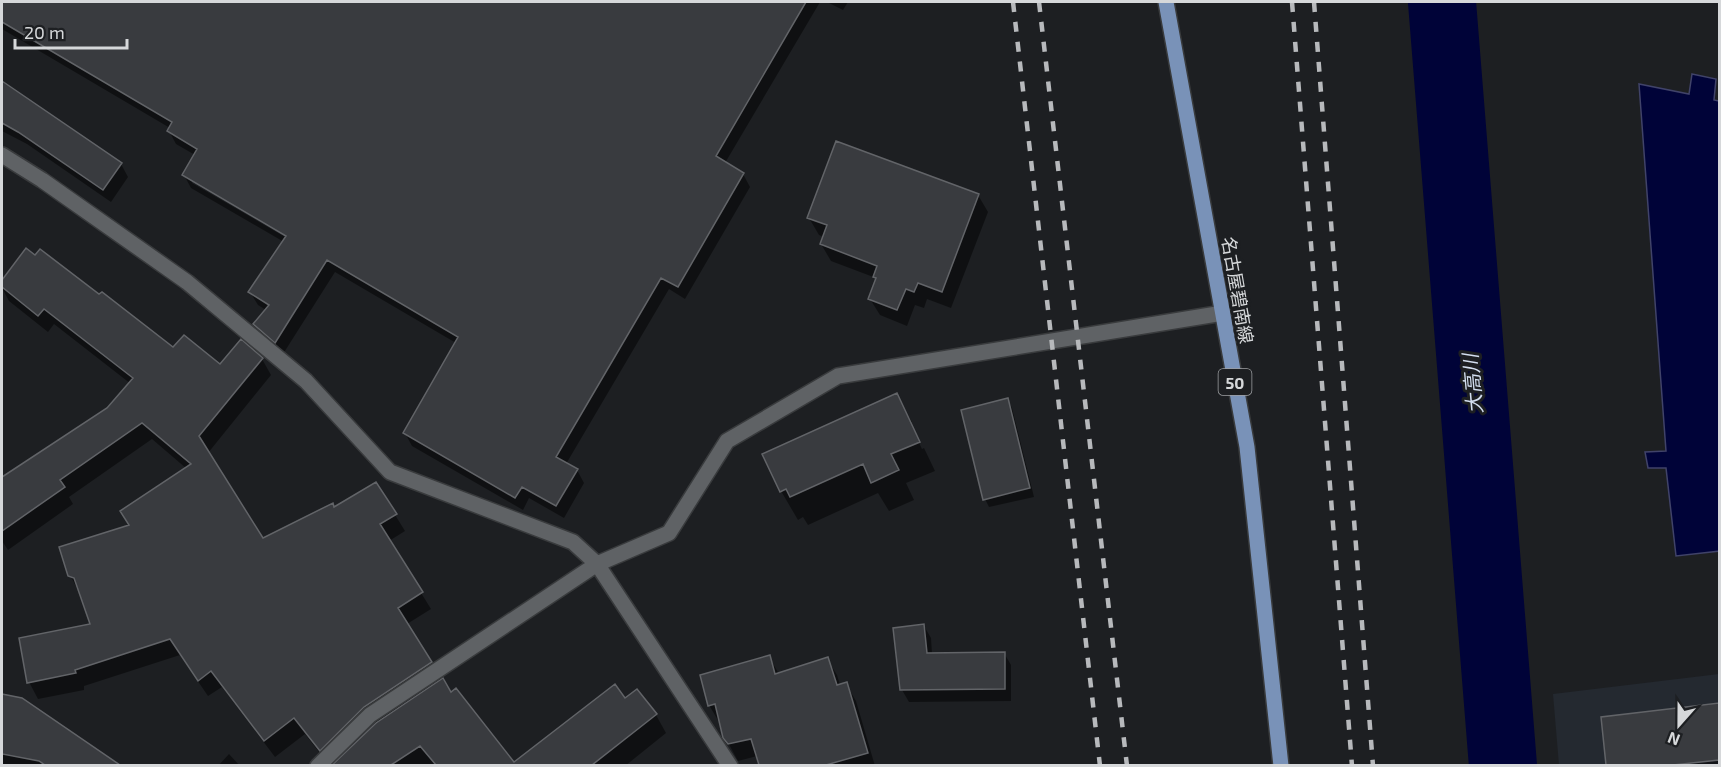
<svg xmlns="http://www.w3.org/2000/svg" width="1721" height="767" font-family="'Exo 2','Noto Sans JP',sans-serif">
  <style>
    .built { fill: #242930 }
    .water { fill: #000338; stroke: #404369; stroke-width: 1.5 }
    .shadow { fill: #0007; fill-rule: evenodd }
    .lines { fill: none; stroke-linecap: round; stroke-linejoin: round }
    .river { stroke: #000338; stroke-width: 68 }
    .building { fill: #393b3f; stroke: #626468; stroke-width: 1.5 }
    .minor-casing { stroke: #393b3d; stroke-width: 18 }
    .major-casing { stroke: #393b3d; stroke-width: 18 }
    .minor { stroke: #5f6265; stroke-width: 15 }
    .major { stroke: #7992b8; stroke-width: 15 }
    .rail { stroke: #b7b9bc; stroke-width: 4.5; stroke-dasharray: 10 10; stroke-linecap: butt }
    .labels { text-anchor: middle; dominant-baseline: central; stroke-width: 6; stroke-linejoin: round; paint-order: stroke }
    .shield { fill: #1d1f22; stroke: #9ea0a3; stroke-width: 1.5 }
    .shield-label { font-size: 16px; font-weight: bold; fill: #d6d8da }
    .street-label { font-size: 18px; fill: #d6d8da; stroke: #1d1f22 }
    .water-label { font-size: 20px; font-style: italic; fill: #d3deef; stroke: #1d1f22 }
  </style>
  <rect width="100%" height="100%" fill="#1d1f22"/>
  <path class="built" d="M 1719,674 L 1719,765 L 1559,765 L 1553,694 Z"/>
  <path class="water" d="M 1692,74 L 1716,79 L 1714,100 L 1719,101 L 1720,551 L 1676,556 L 1666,468 L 1648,468 L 1645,452 L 1666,451 L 1639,84 L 1689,94 Z"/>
  <path class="shadow" d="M 2,2 L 820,2 L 725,163 L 743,174 L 750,187 L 685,299 L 669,289 L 566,464 L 577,470 L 584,483 L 564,518 L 529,498 L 523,510 L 412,446 L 405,433 L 456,343 L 335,272 L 283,354 L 262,337 L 255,324 L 266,310 L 258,305 L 250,292 L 284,242 L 191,188 L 184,175 L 195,155 L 176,144 L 169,131 L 170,128 L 2,29 ZM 192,180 L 293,238 L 292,241 L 192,183 Z
    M 827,2 L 848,2 L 843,10 Z
    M 2,83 L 121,164 L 128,177 L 111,202 L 27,144 L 2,131 Z
    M 978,195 L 988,212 L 951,308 L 927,299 L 924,308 L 915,305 L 907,326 L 880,315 L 870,299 L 877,280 L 876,278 L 831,261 L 821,244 L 824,237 L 819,235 L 809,218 Z
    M 26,251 L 173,349 L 220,366 L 262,359 L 271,375 L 208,453 L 262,539 L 334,508 L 376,484 L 405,531 L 389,541 L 431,609 L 407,624 L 451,694 L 514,764 L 625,700 L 656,715 L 666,733 L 625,766 L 333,766 L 332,764 L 330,766 L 305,734 L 275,757 L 222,687 L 208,696 L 180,655 L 84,686 L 84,690 L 38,699 L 29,682 L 92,626 L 79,592 L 70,575 L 130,526 L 187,469 L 152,439 L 69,497 L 73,504 L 8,550 L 2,541 L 2,475 L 3,478 L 108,410 L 131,384 L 54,324 L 48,332 L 9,301 L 2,288 L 2,283 Z
    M 896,395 L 912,422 L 909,422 L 922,449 L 924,448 L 935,471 L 906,483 L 914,500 L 889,511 L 878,493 L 808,525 L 803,517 L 798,520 L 781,491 Z
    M 1008,400 L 1012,408 L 1034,497 L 989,507 L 985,499 Z
    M 924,626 L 931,638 L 932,654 L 1004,653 L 1011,665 L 1011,701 L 909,702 L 902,690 Z
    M 769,657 L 779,674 L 827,659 L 837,675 L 840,685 L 846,684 L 856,701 L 875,766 L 760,766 L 757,756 L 738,761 L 725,737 L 721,722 L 719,722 L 709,705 Z
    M 2,696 L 22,700 L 117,766 L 2,766 Z
    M 1720,704 L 1720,766 L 1608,766 L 1602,719 Z
    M 229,754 L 240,766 L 218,766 Z"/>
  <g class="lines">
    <path class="river" d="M 1442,2 L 1503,766"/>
  </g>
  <path class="building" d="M 2,2 L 806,2 L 716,156 L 744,173 L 678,287 L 661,278 L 556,457 L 578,469 L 556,506 L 522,487 L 515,498 L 403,433 L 458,337 L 327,260 L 275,343 L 253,324 L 269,305 L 248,292 L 286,236 L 182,175 L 197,149 L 167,131 L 172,122 L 2,22 Z
    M 2,81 L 122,163 L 103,190 L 18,132 L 2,123 Z
    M 836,141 L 979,194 L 942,292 L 918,283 L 914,292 L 906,289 L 897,310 L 868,299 L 876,278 L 873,277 L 877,266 L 820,244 L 827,225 L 807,218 Z
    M 26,248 L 35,255 L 40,249 L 99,294 L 102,292 L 173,347 L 184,335 L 220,364 L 241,339 L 263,358 L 199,436 L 263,538 L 333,503 L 334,507 L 376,482 L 397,514 L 380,524 L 423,592 L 398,608 L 432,662 L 364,707 L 320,751 L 294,718 L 264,741 L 211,671 L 198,681 L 170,639 L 75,670 L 76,673 L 27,683 L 19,638 L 90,624 L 74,578 L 68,576 L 59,547 L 129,525 L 120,511 L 191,464 L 142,423 L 60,480 L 65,487 L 2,531 L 2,477 L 107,408 L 133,378 L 44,309 L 38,316 L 2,287 L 2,280 Z
    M 897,393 L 920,442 L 891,454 L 899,470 L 871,483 L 863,464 L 790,497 L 786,489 L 780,492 L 762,454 Z
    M 1008,398 L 1030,488 L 983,500 L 961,410 Z
    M 924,624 L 927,653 L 1005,652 L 1005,689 L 900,690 L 893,628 Z
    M 770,655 L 775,674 L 828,657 L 837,685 L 847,682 L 868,753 L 826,765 L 759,765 L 751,739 L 728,744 L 723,738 L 715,704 L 708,706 L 700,675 Z
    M 443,678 L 451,692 L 456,688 L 514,762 L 615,684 L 625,698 L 637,689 L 657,714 L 592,765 L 436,765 L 420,746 L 391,765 L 332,765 L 376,723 Z
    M 2,694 L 22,698 L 120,765 L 45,765 L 39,761 L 2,754 Z
    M 1719,703 L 1719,760 L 1673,765 L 1606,765 L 1601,717 Z"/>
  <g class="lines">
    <g class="minor-casing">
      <path id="minor" d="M 2,155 L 42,180 L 187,282 L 306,381 L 390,472 L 573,542 L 597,564 L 730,766
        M 318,766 L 370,715 L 597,564 L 669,533 L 727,441 L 838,376 L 1223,313"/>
    </g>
    <g class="major-casing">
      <path id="major" d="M 1166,2 L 1247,447 L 1281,766"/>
    </g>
    <use href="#minor" class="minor"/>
    <use href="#major" class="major"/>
    <path class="rail" d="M 1013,2 L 1100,766
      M 1039,2 L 1127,766
      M 1292,2 L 1352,766
      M 1314,2 L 1373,766"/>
  </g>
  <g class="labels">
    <rect class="shield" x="1218.5" y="369" width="33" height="26" rx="4.5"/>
    <g class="shield-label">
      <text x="1235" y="382">50</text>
    </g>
    <g class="street-label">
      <text transform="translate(1238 290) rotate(80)">名古屋碧南線</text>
    </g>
    <g class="water-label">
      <text transform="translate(1472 384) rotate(-95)">大高川</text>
    </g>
  </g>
  <rect width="1721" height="767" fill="none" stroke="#d6d8da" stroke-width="6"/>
  <g transform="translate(1679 725) rotate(201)" stroke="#1d1f22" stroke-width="4.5" paint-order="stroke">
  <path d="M0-4.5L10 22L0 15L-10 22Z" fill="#d6d8da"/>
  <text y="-9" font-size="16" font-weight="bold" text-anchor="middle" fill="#d6d8da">N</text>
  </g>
  <path d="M15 39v9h112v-9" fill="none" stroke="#d6d8da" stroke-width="3"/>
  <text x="24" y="39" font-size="18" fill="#d6d8da" stroke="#1d1f22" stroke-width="4.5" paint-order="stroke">20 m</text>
</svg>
